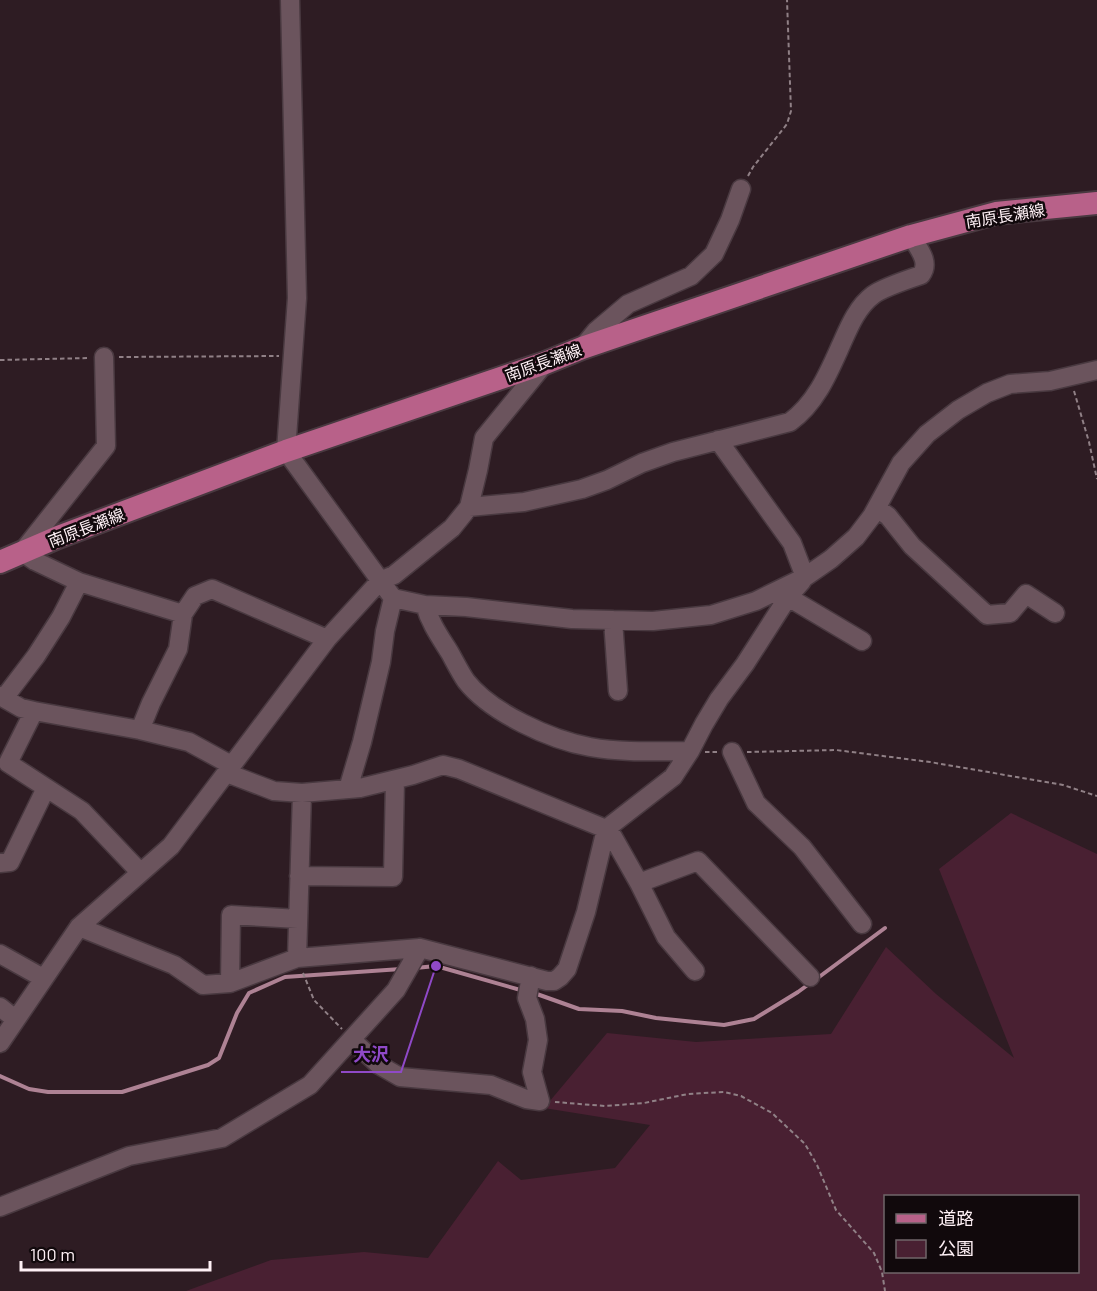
<svg xmlns="http://www.w3.org/2000/svg" width="1097" height="1291" font-family="Barlow,'Noto Sans JP',sans-serif">
  <style>
    .green { fill: #492032; fill-rule: evenodd }
    .lines { fill: none; stroke-linecap: round; stroke-linejoin: round }
    .stream { stroke: #ae8294; stroke-width: 4 }
    .minor-casing { stroke: #493940; stroke-width: 21 }
    .major-casing { stroke: #493940; stroke-width: 26 }
    .path { stroke: #908086; stroke-width: 2; stroke-dasharray: 4.5 3; stroke-linecap: butt }
    .minor { stroke: #6b545d; stroke-width: 18 }
    .major { stroke: #b86189; stroke-width: 22 }
    .labels { text-anchor: middle; dominant-baseline: central; stroke-width: 5; stroke-linejoin: round; paint-order: stroke }
    .street-label { font-size: 16px; fill: #fef0f5; stroke: #11090c }
    .leader { fill: none; stroke: #8f49c7; stroke-width: 2 }
    .callout-dot { fill: #8f49c7; stroke: #11090c; stroke-width: 2 }
    .callout-label { font-size: 18px; text-anchor: middle; font-weight: bold; fill: #8f49c7; stroke: #11090c; stroke-width: 5; stroke-linejoin: round; paint-order: stroke }
  </style>
  <rect width="100%" height="100%" fill="#2e1c23"/>
  <path class="green" d="M 1011,813 L 1097,854 L 1097,1291 L 186,1291 L 271,1260 L 364,1252 L 428,1258 L 498,1161 L 521,1180 L 615,1168 L 650,1125 L 544,1108 L 607,1033 L 696,1042 L 831,1034 L 886,947 L 936,994 L 1014,1058 L 939,869 ZM 886,1196 L 1078,1196 L 1078,1272 L 886,1272 Z"/>
  <g class="lines">
    <path class="stream" d="M 415,968 L 436,966 L 524,991
      M 815,980 L 885,928
      M 534,993 L 579,1009 L 622,1011 L 656,1018 L 724,1025 L 754,1019 L 798,992 L 809,984
      M 0,1076 L 29,1089 L 48,1092 L 122,1092 L 208,1065 L 219,1058 L 237,1013 L 249,993 L 285,977 L 401,969"/>
    <g class="minor-casing">
      <path id="minor" d="M 290,0 L 297,298 L 286,451 L 393,598 L 425,605 L 466,607 L 572,619 L 653,621 L 711,615 L 756,601 L 805,577 L 831,559 L 856,537 L 872,516 L 901,463 L 927,434 L 958,410 L 987,393 L 1010,384 L 1050,381 L 1097,370
        M 582,348 L 596,331 L 628,304 L 691,276 L 714,254 L 730,220 L 741,189
        M 718,440 L 792,543 L 805,577
        M 469,507 L 524,502 L 582,489 L 607,480 L 642,463 L 673,452 L 790,422 C 816,403 828,374 841,345 C 849,327 857,307 873,295 C 882,288 909,279 921,275 C 931,262 918,248 911,236
        M 877,508 L 888,516 L 912,546 L 987,615 L 1010,613 L 1026,594 L 1055,613
        M 79,582 L 35,561 L 22,552 L 106,446 L 104,357
        M 788,597 L 862,641
        M 425,605 C 430,623 440,637 450,653 C 455,662 460,672 466,681 C 491,713 551,740 590,747 C 623,753 657,751 690,751
        M 613,620 L 618,691
        M 0,696 L 21,708 L 34,711 L 140,730 L 189,742 L 231,765
        M 4,698 L 36,656 L 61,617 L 79,582 L 183,614
        M 34,711 L 8,763 L 82,811 L 140,872
        M 140,730 L 151,703 L 178,649 L 183,614 L 195,596 L 212,589 L 327,639
        M 732,752 L 756,803 L 802,847 L 862,924
        M 227,771 L 232,775 L 274,791 L 302,793 L 360,788 L 413,775 L 443,765 L 459,769 L 606,829 L 613,837 L 639,883 L 666,937 L 695,971
        M 348,789 L 362,742 L 381,662 L 385,631 L 393,598
        M 0,863 L 10,862 L 46,788
        M 299,876 L 393,877 L 395,780
        M 639,883 L 698,861 L 810,977
        M 79,927 L 174,965 L 203,985 L 230,983 L 297,958 L 420,948 L 547,981 L 554,981 L 560,977 L 567,969 L 586,912 L 606,829 L 673,777 L 690,751 L 704,724 L 719,699 L 745,664 L 788,597 L 802,581
        M 0,954 L 43,978
        M 297,958 L 302,793
        M 230,983 L 231,915 L 298,919
        M 0,1007 L 15,1019
        M 352,1040 L 379,1065 L 400,1077 L 491,1085 L 526,1099 L 540,1101 L 532,1072 L 538,1040 L 535,1019 L 527,998 L 531,976
        M 0,1043 L 79,927 L 171,846 L 327,639 L 380,581 L 394,575 L 452,528 L 469,507 L 478,470 L 484,438 L 545,363
        M 0,1207 L 129,1156 L 222,1138 L 310,1085 L 396,990 L 420,948"/>
    </g>
    <g class="major-casing">
      <path id="major" d="M 0,562 L 58,537 L 286,451 L 545,363 L 582,348 L 911,236 L 996,213 L 1097,203"/>
    </g>
    <path class="path" d="M 748,176 L 753,167 L 787,124 L 791,111 L 787,0
      M 119,357 L 279,356
      M 0,360 L 90,358
      M 1074,391 L 1089,442 L 1097,479
      M 705,752 L 717,752
      M 747,752 L 836,750 L 930,762 L 1063,785 L 1097,796
      M 303,973 L 314,1000 L 342,1029
      M 555,1102 L 605,1106 L 644,1103 L 688,1094 L 724,1092 L 741,1096 L 772,1113 L 805,1144 L 817,1165 L 836,1210 L 874,1253 L 882,1272 L 885,1291"/>
    <use href="#minor" class="minor"/>
    <use href="#major" class="major"/>
  </g>
  <g class="labels">
    <g class="street-label">
      <text transform="translate(1005 215) rotate(-9)">南原長瀬線</text>
      <text transform="translate(543 362) rotate(-20)">南原長瀬線</text>
      <text transform="translate(86 527) rotate(-21)">南原長瀬線</text>
    </g>
  </g>
  <path class="leader" d="M436 966L401 1072H341"/>
  <circle class="callout-dot" cx="436" cy="966" r="6"/>
  <g class="callout-label">
    <text x="371" y="1061">大沢</text>
  </g>
  <rect x="884" y="1195" width="195" height="78" fill="#11090c" stroke="#706569" stroke-width="1.5"/>
  <rect x="896" y="1214" width="30" height="9" fill="#b86189" stroke="#706569" stroke-width="1.5"/>
  <text x="938" y="1225" font-size="18" fill="#fef0f5">道路</text>
  <rect x="896" y="1240" width="30" height="18" fill="#492032" stroke="#706569" stroke-width="1.5"/>
  <text x="938" y="1255" font-size="18" fill="#fef0f5">公園</text>
  <path d="M21 1261v9h189v-9" fill="none" stroke="#fef0f5" stroke-width="3"/>
  <text x="30" y="1261" font-size="18" fill="#fef0f5" stroke="#11090c" stroke-width="4.5" paint-order="stroke">100 m</text>
</svg>
